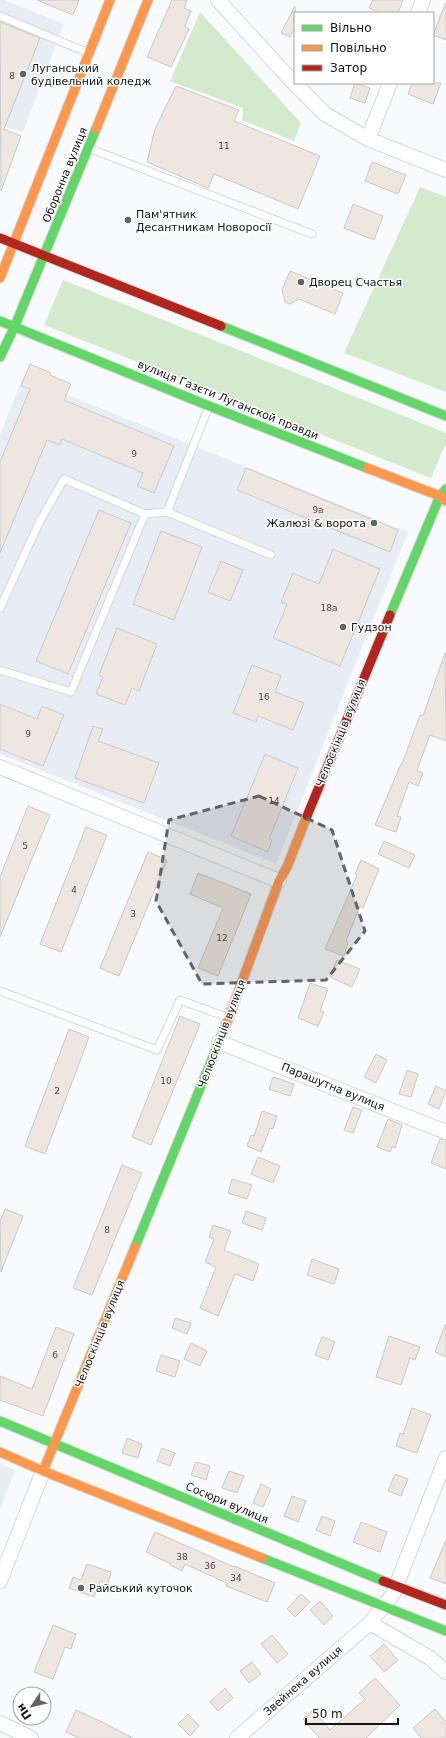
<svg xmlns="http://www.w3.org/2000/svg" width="446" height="1738" font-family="'DejaVu Sans',sans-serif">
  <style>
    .built { fill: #e8ecf5 }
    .green { fill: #d4eacd }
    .building { fill: #eee7e0; stroke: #c8c8c9 }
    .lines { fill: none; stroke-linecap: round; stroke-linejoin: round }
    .lane-casing { stroke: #d5d7d9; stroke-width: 9 }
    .street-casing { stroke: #d5d7d9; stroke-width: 16 }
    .fast-casing { stroke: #d5d7d9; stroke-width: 11 }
    .slow-casing { stroke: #d5d7d9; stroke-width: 11 }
    .jam-casing { stroke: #d5d7d9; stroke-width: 11 }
    .lane { stroke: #fefeff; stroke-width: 7 }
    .street { stroke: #fefeff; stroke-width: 14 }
    .fast { stroke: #63d668; stroke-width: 9 }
    .slow { stroke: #ff974d; stroke-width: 9 }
    .jam { stroke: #b3261e; stroke-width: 9 }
    .marked { fill: #636466; fill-opacity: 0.2; stroke: #636466; stroke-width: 3; stroke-dasharray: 8 5; stroke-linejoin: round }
    .poi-dot { fill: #636466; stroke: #fff; stroke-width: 1.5 }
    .labels { text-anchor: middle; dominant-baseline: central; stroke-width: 3; stroke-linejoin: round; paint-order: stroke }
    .number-label { font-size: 9px; fill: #4a4848 }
    .poi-label { font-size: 11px; fill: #131315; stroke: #fff; text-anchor: start }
    .street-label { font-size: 11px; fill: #131315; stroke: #fff }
  </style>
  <rect width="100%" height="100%" fill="#f8fafd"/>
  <path class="built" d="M 0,0 L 4,0 L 64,24 L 23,132 L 0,125 Z
    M 23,377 L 408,532 L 276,864 L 0,754 L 0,435 Z
    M 0,1464 L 15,1470 L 0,1510 Z"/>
  <path class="green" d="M 200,12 L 301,123 L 294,141 L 242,120 L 243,108 L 170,81 Z
    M 420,187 L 446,197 L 446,392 L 344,353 Z
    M 63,280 L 446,433 L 446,443 L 431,478 L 44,325 Z"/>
  <path class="building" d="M 37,0 L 79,0 L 73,15 Z
    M 172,0 L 187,0 L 184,8 L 191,11 L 185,26 L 189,29 L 171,67 L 147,57 Z
    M 373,0 L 403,0 L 398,13 L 381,13 L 369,8 Z
    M 445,4 L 446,4 L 446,40 L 433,35 Z
    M 295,6 L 295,27 L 290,37 L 281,33 Z
    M 0,22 L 40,38 L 4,129 L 21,136 L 1,191 Z
    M 355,83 L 370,88 L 365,103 L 350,98 Z
    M 412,83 L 441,83 L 433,104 L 408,94 Z
    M 176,86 L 239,110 L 234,121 L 320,156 L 298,209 L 214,174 L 208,188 L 147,162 L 155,129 Z
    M 372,162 L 406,175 L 398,194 L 365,181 Z
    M 353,204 L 383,216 L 374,240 L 344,228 Z
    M 290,271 L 343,293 L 335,314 L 299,299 L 290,304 L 285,302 L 282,290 Z
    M 30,364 L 51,373 L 50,375 L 71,384 L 64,400 L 174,446 L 154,493 L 137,486 L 143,473 L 62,439 L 60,445 L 47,440 L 0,553 L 0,462 L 30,389 L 21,386 Z
    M 246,468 L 398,530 L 390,552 L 237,490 Z
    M 99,510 L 131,523 L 68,674 L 36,661 Z
    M 161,531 L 202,547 L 174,620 L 133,604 Z
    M 333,549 L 380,569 L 340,666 L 273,638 L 287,604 L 281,602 L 293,573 L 319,584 Z
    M 221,561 L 243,570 L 230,601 L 208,592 Z
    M 117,628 L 157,644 L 139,691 L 132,688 L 125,705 L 96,694 L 103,677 L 99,675 Z
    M 445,653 L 446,741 L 430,735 L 417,770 L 423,773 L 418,786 L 409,782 L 397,816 L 401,817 L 396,832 L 375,825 L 401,764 L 402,764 L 420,715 L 423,716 Z
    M 252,665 L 281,676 L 275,692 L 304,703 L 293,730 L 258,716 L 256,722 L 233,713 Z
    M 0,704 L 37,719 L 42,706 L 64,715 L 43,766 L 0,749 Z
    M 93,726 L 103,729 L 98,741 L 159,763 L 144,803 L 75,778 Z
    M 265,754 L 298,768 L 269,839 L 272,840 L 268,852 L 231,836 Z
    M 28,806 L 50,815 L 0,937 L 0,877 Z
    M 86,827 L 107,835 L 61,952 L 40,944 Z
    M 384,841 L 415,855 L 409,868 L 378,854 Z
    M 148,852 L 167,860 L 119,976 L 100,968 Z
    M 361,860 L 379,869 L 363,908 L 360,906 L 346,941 L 348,942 L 344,956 L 325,949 L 357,875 L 355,874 Z
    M 198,873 L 251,894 L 218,976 L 198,968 L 223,908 L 190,894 Z
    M 337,960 L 360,969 L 352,987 L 330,977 Z
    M 310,983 L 328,989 L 320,1011 L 324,1012 L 318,1026 L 298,1018 Z
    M 180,1016 L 200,1024 L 151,1145 L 132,1137 Z
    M 69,1029 L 89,1037 L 45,1154 L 25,1146 Z
    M 376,1054 L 387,1060 L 376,1083 L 364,1077 Z
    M 407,1070 L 418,1074 L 411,1097 L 399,1094 Z
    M 273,1077 L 294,1084 L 290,1096 L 269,1089 Z
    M 436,1086 L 446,1091 L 439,1109 L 428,1104 Z
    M 353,1107 L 362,1110 L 353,1133 L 344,1130 Z
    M 262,1111 L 277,1116 L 273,1129 L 270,1128 L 261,1152 L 247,1146 L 251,1135 L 254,1136 Z
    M 388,1119 L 402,1125 L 395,1148 L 392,1147 L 390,1152 L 377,1147 Z
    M 440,1139 L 446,1140 L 446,1169 L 431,1163 Z
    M 258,1157 L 280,1166 L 273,1183 L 251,1174 Z
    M 122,1165 L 142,1173 L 92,1295 L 73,1288 Z
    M 232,1179 L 252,1185 L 247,1199 L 228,1193 Z
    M 5,1209 L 23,1216 L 1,1272 L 0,1221 Z
    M 246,1211 L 266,1218 L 262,1230 L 242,1223 Z
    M 213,1225 L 231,1231 L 224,1250 L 259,1264 L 253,1281 L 235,1274 L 218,1316 L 200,1308 L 216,1267 L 205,1262 L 214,1239 L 209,1237 Z
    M 312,1259 L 339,1269 L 334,1284 L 307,1275 Z
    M 175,1318 L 191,1323 L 187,1334 L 172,1328 Z
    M 445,1325 L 446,1325 L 446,1357 L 435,1352 Z
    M 56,1327 L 74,1334 L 43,1416 L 0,1400 L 0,1376 L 32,1389 Z
    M 389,1336 L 420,1347 L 415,1360 L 410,1358 L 401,1385 L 376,1377 Z
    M 322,1337 L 335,1342 L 328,1360 L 315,1355 Z
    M 191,1343 L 207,1351 L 200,1366 L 184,1359 Z
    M 161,1355 L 180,1361 L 175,1377 L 156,1371 Z
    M 412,1408 L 431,1415 L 417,1453 L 396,1446 L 400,1433 L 403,1434 Z
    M 127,1438 L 142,1444 L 138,1458 L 122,1453 Z
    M 162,1448 L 175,1453 L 170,1466 L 157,1461 Z
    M 196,1462 L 210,1466 L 206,1480 L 191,1475 Z
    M 229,1471 L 244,1476 L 237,1493 L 222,1488 Z
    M 395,1474 L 408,1479 L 401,1496 L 388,1491 Z
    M 261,1484 L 271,1489 L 263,1507 L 253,1503 Z
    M 292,1496 L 306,1501 L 298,1522 L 284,1516 Z
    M 322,1516 L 335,1521 L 330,1536 L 316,1530 Z
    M 361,1522 L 387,1532 L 380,1552 L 353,1542 Z
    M 155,1532 L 234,1567 L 234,1566 L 275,1583 L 267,1602 L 226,1586 L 227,1583 L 185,1564 L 182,1571 L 170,1565 L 171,1564 L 146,1552 Z
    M 446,1540 L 446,1584 L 430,1578 Z
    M 87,1564 L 111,1572 L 108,1584 L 100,1581 L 94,1597 L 69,1588 L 73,1577 L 81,1580 Z
    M 301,1594 L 310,1602 L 295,1617 L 287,1609 Z
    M 320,1601 L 333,1616 L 324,1625 L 310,1610 Z
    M 53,1625 L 76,1634 L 71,1649 L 65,1647 L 53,1679 L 34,1672 Z
    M 272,1635 L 288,1654 L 277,1663 L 261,1644 Z
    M 384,1644 L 398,1660 L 384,1672 L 370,1656 Z
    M 252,1662 L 261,1674 L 249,1683 L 240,1671 Z
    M 375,1678 L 400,1705 L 366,1738 L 319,1738 L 303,1719 L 313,1710 L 330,1730 L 365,1699 L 359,1693 Z
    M 225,1688 L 233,1698 L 218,1711 L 210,1702 Z
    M 435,1709 L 446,1722 L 446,1738 L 421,1738 L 413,1728 Z
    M 76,1710 L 100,1721 L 133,1738 L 79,1738 L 66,1732 Z
    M 188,1714 L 199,1726 L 190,1736 L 178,1724 Z"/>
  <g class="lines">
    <g class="lane-casing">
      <path id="lane" d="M 0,16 L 86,52
        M 91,149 L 312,234
        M 167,512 L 271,555
        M 0,608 L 40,521 L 64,479 L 145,514
        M 0,670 L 71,692 L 145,514 L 167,512 L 209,406
        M 0,991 L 157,1050 L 180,1000 L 229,1018"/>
    </g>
    <g class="street-casing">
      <path id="street" d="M 218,0 L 290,79 L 325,114 L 368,139 L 446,170
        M 418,13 L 423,0
        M 368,139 L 390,83
        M 0,767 L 279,881
        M 219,1042 L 446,1132
        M 446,1458 L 393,1594 L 370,1623 L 430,1658 L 446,1672
        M 0,1581 L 43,1471
        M 0,1723 L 31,1738
        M 237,1738 L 370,1623"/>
    </g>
    <g class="fast-casing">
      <path id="fast" d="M 0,321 L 209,406 L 367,468
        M 221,326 L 446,416
        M 0,357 L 14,328 L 96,129
        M 390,615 L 440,496 L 446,489
        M 135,1247 L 226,1025
        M 0,1421 L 383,1581
        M 262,1558 L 446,1631"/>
    </g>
    <g class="slow-casing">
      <path id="slow" d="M 96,129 L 148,0
        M 0,278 L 110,0
        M 367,468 L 440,496 L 446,501
        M 226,1025 L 279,881 L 287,867 L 307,816
        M 0,1452 L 43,1471 L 262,1558
        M 43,1471 L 135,1247"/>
    </g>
    <g class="jam-casing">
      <path id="jam" d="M 0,238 L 221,326
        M 307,816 L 390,615
        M 383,1581 L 446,1605"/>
    </g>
    <use href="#lane" class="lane"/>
    <use href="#street" class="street"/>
    <use href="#fast" class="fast"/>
    <use href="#slow" class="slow"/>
    <use href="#jam" class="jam"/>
  </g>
  <path class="marked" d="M 259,796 L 332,830 L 365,931 L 326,980 L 202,984 L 156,901 L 169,820 Z"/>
  <g class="poi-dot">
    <circle cx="23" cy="74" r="4"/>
    <circle cx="128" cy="220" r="4"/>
    <circle cx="301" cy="282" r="4"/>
    <circle cx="374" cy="523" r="4"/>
    <circle cx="343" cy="627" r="4"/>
    <circle cx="81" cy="1588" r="4"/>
  </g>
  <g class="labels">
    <g class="number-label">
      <text x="12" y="76">8</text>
      <text x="224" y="146">11</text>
      <text x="134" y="454">9</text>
      <text x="318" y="510">9а</text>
      <text x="329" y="608">18а</text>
      <text x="264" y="697">16</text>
      <text x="28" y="734">9</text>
      <text x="274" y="801">14</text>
      <text x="25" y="846">5</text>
      <text x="74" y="890">4</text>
      <text x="133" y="914">3</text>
      <text x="222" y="938">12</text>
      <text x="166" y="1081">10</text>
      <text x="57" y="1091">2</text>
      <text x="107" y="1230">8</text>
      <text x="55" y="1355">6</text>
      <text x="182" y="1557">38</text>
      <text x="210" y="1566">36</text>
      <text x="236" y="1578">34</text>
    </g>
    <g class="poi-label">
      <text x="31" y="68">Луганський<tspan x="31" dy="13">будівельний коледж</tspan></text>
      <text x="136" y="214">Пам'ятник<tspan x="136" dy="13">Десантникам Новоросії</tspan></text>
      <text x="309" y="282">Дворец Счастья</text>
      <text x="366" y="523" text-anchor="end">Жалюзі &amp; ворота</text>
      <text x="351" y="627">Гудзон</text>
      <text x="89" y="1588">Райський куточок</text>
    </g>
    <g class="street-label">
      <text transform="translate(65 175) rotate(-68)">Оборонна вулиця</text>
      <text transform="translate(228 400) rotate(22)">вулиця Газєти Луганской правди</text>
      <text transform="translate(341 733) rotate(-68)">Челюскінців вулиця</text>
      <text transform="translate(222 1034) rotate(-69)">Челюскінців вулиця</text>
      <text transform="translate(333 1087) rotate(22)">Парашутна вулиця</text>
      <text transform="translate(100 1334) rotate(-68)">Челюскінців вулиця</text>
      <text transform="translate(227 1503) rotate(23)">Сосюри вулиця</text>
      <text transform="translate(303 1681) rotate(-41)">Звейнека вулиця</text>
    </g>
  </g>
  <rect x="294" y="12" width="140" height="72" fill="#ffffff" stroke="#a1a1a1"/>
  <rect x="302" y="25" width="20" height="6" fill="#63d668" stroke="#a1a1a1"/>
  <text x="330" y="32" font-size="12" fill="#131315">Вільно</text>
  <rect x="302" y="45" width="20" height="6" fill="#ff974d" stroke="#a1a1a1"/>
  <text x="330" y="52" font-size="12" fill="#131315">Повільно</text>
  <rect x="302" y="65" width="20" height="6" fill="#b3261e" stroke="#a1a1a1"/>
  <text x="330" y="72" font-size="12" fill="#131315">Затор</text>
  <g transform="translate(32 1706) rotate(235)"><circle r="19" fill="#ffffff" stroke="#a1a1a1"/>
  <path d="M0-3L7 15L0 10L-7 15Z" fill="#636466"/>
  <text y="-6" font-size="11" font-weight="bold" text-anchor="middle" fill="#131315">Пн</text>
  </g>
  <path d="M306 1718v6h92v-6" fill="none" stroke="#131315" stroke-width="2"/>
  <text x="312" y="1718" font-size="12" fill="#131315" stroke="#ffffff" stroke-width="3" paint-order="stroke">50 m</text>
</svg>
